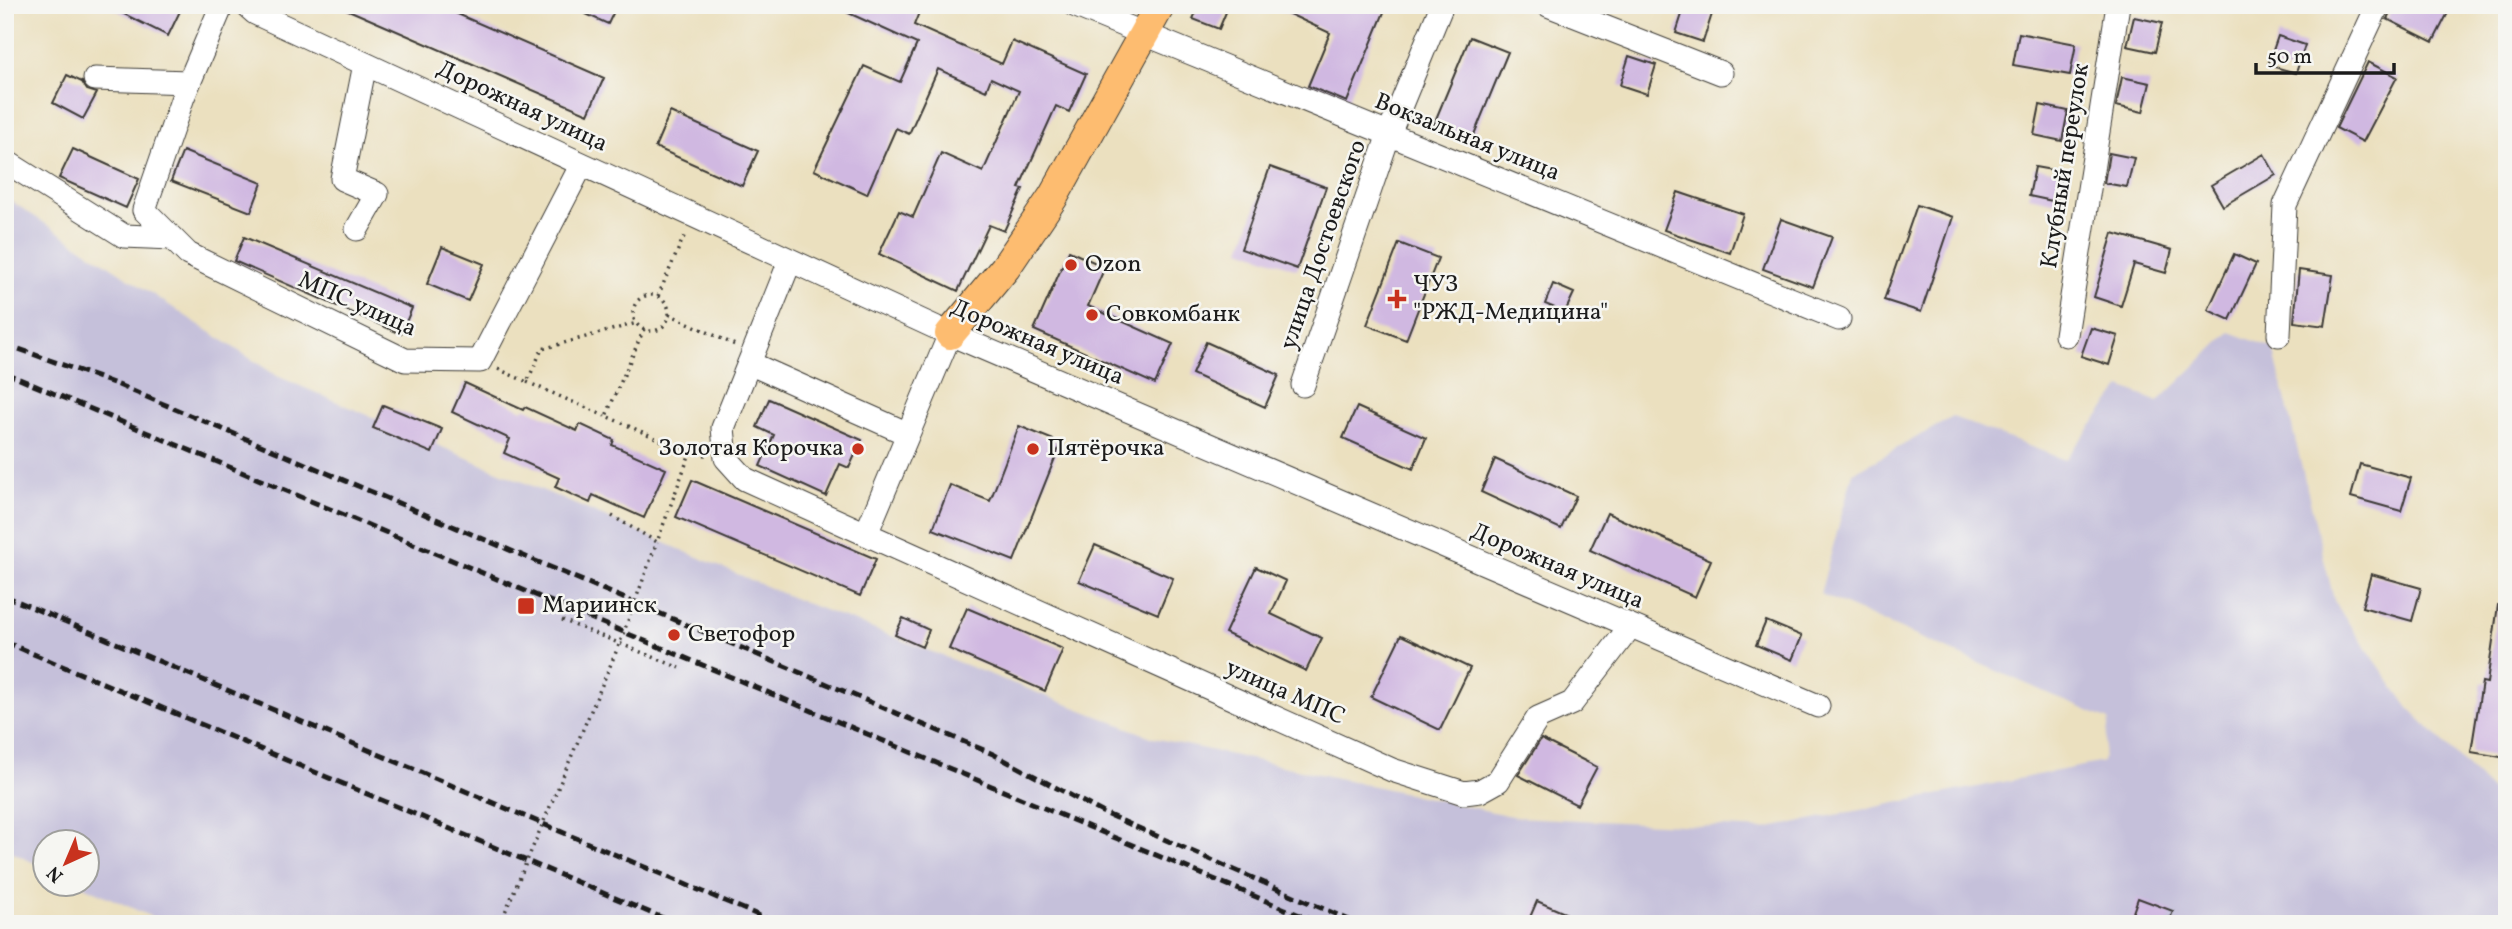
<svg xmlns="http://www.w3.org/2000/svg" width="2512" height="929" font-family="Vollkorn,serif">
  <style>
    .industrial { fill: #c5c0da }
    .building { fill: #d0b8e1 }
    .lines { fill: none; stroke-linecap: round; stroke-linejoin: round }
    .minor-casing { stroke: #3b3934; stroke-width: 25 }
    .major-casing { stroke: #3b3934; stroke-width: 32 }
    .path { stroke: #3b3934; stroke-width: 3.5; stroke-dasharray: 2 5; stroke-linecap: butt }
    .minor { stroke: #fff; stroke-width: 23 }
    .major { stroke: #fdbc70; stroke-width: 30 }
    .rail { stroke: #1c1c1c; stroke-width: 5; stroke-dasharray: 10 5; stroke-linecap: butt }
    .path-bridge { stroke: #3b3934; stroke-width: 3.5; stroke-dasharray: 2 5; stroke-linecap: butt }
    .poi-dot { fill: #c8321e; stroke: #f6f6f2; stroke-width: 2.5 }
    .labels { text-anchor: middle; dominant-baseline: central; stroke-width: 5; stroke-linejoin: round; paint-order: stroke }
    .street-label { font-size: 24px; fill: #1c1c1c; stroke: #f6f6f2 }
    .poi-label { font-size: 24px; fill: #1c1c1c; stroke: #f6f6f2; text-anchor: start }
  </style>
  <rect width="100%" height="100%" fill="#f6f6f2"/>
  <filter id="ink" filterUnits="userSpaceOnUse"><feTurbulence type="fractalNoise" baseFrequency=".0143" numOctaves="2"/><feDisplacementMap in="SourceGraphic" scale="14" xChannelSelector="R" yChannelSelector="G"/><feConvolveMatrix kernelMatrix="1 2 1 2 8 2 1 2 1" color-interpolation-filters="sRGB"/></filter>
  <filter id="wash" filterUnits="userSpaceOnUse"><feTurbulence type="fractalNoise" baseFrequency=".00686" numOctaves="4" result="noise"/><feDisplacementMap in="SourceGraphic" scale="28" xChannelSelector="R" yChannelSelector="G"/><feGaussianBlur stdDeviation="1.57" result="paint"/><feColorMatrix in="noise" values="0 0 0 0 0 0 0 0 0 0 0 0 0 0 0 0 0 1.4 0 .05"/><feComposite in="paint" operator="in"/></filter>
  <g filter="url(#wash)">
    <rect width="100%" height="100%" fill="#ebe0bf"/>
    <path class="industrial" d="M 5,197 L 277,376 L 793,598 L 1154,738 L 1516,817 L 1764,829 L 2103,762 L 2109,720 L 1820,594 L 1853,473 L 1953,417 L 2065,460 L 2121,387 L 2158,402 L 2230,332 L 2273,348 L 2335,604 L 2409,708 L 2497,796 L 2507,803 L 2507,924 L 167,924 L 79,884 L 88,884 L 88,842 L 46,842 L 45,868 L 5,849 Z"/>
    <g id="blocks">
      <path class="building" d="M 106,5 L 183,5 L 168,36 Z
        M 337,5 L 437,5 L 604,78 L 588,114 Z
        M 566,5 L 617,5 L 608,24 Z
        M 831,5 L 922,5 L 914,25 L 1002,64 L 1012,41 L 1086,74 L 1069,112 L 1056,106 L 1019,188 L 1023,189 L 1004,231 L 989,225 L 958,291 L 879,254 L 899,211 L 913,217 L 941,153 L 983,172 L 1019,91 L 991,78 L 986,91 L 938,69 L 909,134 L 896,128 L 867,194 L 814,170 L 864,66 L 900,82 L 917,44 Z
        M 1199,5 L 1229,5 L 1219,29 L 1193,19 Z
        M 1270,5 L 1387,5 L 1347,102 L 1308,86 L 1330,33 Z
        M 1685,5 L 1712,14 L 1703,42 L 1676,33 Z
        M 2393,5 L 2452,5 L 2433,42 L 2387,19 Z
        M 2134,17 L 2162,23 L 2155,52 L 2127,46 Z
        M 2019,33 L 2076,44 L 2070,75 L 2013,65 Z
        M 2278,36 L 2305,45 L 2296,73 L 2268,65 Z
        M 1470,37 L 1508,52 L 1471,142 L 1433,126 Z
        M 1629,56 L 1656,65 L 1647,94 L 1620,85 Z
        M 2368,62 L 2397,77 L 2363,142 L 2336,128 Z
        M 67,75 L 82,82 L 87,90 L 97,93 L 83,119 L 53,103 Z
        M 2122,77 L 2150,83 L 2143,112 L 2116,106 Z
        M 2040,105 L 2068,111 L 2062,141 L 2034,135 Z
        M 670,112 L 758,151 L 742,186 L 655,147 Z
        M 73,149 L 139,179 L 126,208 L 59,178 Z
        M 183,151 L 262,183 L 251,212 L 171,181 Z
        M 2109,153 L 2134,158 L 2127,187 L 2104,183 Z
        M 2264,154 L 2276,175 L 2223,206 L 2211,185 Z
        M 1270,167 L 1326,187 L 1297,269 L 1241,249 Z
        M 2035,167 L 2063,172 L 2057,202 L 2029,196 Z
        M 1678,192 L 1743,214 L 1730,253 L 1664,230 Z
        M 1917,205 L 1953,217 L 1921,312 L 1884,300 Z
        M 1781,219 L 1832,237 L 1813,287 L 1763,269 Z
        M 2113,233 L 2172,250 L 2166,273 L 2134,264 L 2121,306 L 2094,297 Z
        M 244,237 L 412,308 L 401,334 L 234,261 Z
        M 1399,243 L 1438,258 L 1406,340 L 1367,325 Z
        M 442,247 L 484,264 L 468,301 L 427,284 Z
        M 1069,251 L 1105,267 L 1088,306 L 1173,344 L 1155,384 L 1034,330 Z
        M 2234,254 L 2256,264 L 2230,320 L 2208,310 Z
        M 2299,270 L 2333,275 L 2325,326 L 2294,322 Z
        M 1553,284 L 1574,293 L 1565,312 L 1545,304 Z
        M 2091,328 L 2118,336 L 2109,365 L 2081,356 Z
        M 1206,342 L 1279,375 L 1265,407 L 1192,374 Z
        M 465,383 L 523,410 L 525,407 L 577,431 L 580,424 L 614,440 L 612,445 L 666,469 L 644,518 L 593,495 L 590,503 L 555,487 L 559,478 L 504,453 L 510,439 L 452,412 Z
        M 769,399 L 862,440 L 849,468 L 840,464 L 826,496 L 760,466 L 774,435 L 757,427 Z
        M 383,405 L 442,429 L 432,453 L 373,428 Z
        M 1357,407 L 1426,438 L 1413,469 L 1343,438 Z
        M 1019,426 L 1061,443 L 1014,561 L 933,529 L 950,485 L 990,501 Z
        M 1495,459 L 1576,496 L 1561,529 L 1481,492 Z
        M 2360,464 L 2411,478 L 2401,511 L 2351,497 Z
        M 692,480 L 876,559 L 860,596 L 676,517 Z
        M 1607,513 L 1711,560 L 1695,597 L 1590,550 Z
        M 1095,545 L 1173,578 L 1158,614 L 1079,581 Z
        M 1256,567 L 1286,581 L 1271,614 L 1322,638 L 1306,671 L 1225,633 Z
        M 2371,574 L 2421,588 L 2412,621 L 2362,607 Z
        M 2498,605 L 2507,605 L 2507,758 L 2471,752 L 2482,682 L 2487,683 Z
        M 967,608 L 1063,649 L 1045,691 L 949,649 Z
        M 903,618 L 929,630 L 922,647 L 895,635 Z
        M 1766,621 L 1802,636 L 1792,660 L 1756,645 Z
        M 1401,635 L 1470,668 L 1440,730 L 1371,697 Z
        M 1541,739 L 1597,767 L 1577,805 L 1518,775 Z
        M 2138,898 L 2173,911 L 2168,924 L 2129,924 Z
        M 1537,901 L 1590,924 L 1527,924 Z"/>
    </g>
  </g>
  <g filter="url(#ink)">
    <use href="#blocks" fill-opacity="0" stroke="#3b3934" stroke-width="2"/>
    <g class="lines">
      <g class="minor-casing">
        <path id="minor" d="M 222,5 L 183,97 L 144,210 L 188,254 L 405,360 L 480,361 L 582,164
          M 246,5 L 255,13 L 950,334 L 1818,706
          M 1074,5 L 1839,319
          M 1548,5 L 1721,73
          M 95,79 L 189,82
          M 5,161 L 124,236 L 172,238
          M 357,229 L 377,194 L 342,179 L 365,64
          M 790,261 L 723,428 L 726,458 L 745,479 L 866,534 L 950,334
          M 2066,335 L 2118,5
          M 2279,335 L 2285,205 L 2378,5
          M 749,363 L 908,434
          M 1303,385 L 1389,134 L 1442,5
          M 866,534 L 1392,770 L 1464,793 L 1480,791 L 1498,781 L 1538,718 L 1572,703 L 1630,627"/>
      </g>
      <g class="major-casing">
        <path id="major" d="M 950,334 L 1005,268 L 1053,197 L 1160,5"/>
      </g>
      <path class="path" d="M633 313a18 18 0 1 1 36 0a18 18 0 1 1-36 0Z
        M 658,296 L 685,234
        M 669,314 L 735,345
        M 644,329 L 606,416 L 690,453
        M 498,369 L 527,382 L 542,349 L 637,323
        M 527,382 L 605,416
        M 612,516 L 657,542 L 690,453 L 706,455
        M 562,620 L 680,668"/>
      <use href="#minor" class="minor"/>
      <use href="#major" class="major"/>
      <path class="rail" d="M 5,344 L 116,384 L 993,754 L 1102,812 L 1358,924
        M 5,373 L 1321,924
        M 5,596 L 779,924
        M 5,642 L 677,924"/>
      <path class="path-bridge" d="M 500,924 L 619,645 L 657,542"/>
    </g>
  </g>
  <g class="poi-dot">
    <circle cx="1071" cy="265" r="7"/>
    <path d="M1393.5 288.5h7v7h7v7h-7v7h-7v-7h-7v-7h7z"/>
    <circle cx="1092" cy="315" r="7"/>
    <circle cx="858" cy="449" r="7"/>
    <circle cx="1033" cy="449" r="7"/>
    <rect x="517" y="597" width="18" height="18" rx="3.5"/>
    <circle cx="674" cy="635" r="7"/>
  </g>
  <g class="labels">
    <g class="street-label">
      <text transform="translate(522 107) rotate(25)">Дорожная улица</text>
      <text transform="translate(1467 138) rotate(22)">Вокзальная улица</text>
      <text transform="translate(2066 166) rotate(-81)">Клубный переулок</text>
      <text transform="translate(1324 245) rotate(-71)">улица Достоевского</text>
      <text transform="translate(357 305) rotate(24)">МПС улица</text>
      <text transform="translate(1037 343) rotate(23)">Дорожная улица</text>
      <text transform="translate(1557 567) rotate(23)">Дорожная улица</text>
      <text transform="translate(1285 693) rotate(24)">улица МПС</text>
    </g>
    <g class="poi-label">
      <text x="1085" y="265">Ozon</text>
      <text x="1413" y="285">ЧУЗ<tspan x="1413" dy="28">"РЖД-Медицина"</tspan></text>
      <text x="1106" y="315">Совкомбанк</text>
      <text x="844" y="449" text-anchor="end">Золотая Корочка</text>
      <text x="1047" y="449">Пятёрочка</text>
      <text x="542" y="606">Мариинск</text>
      <text x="688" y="635">Светофор</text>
    </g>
  </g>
  <rect width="2512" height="929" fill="none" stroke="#f6f6f2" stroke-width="28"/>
  <g transform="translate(66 863) rotate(224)"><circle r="33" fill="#f6f6f2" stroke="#9f9f9c" stroke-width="2"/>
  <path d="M0-5L12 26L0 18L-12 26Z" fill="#c8321e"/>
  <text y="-10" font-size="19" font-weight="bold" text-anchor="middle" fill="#1c1c1c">N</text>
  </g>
  <path d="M2256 63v10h138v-10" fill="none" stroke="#1c1c1c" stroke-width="3.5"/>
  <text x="2267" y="63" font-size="21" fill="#1c1c1c" stroke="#f6f6f2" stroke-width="5" paint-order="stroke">50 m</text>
</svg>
